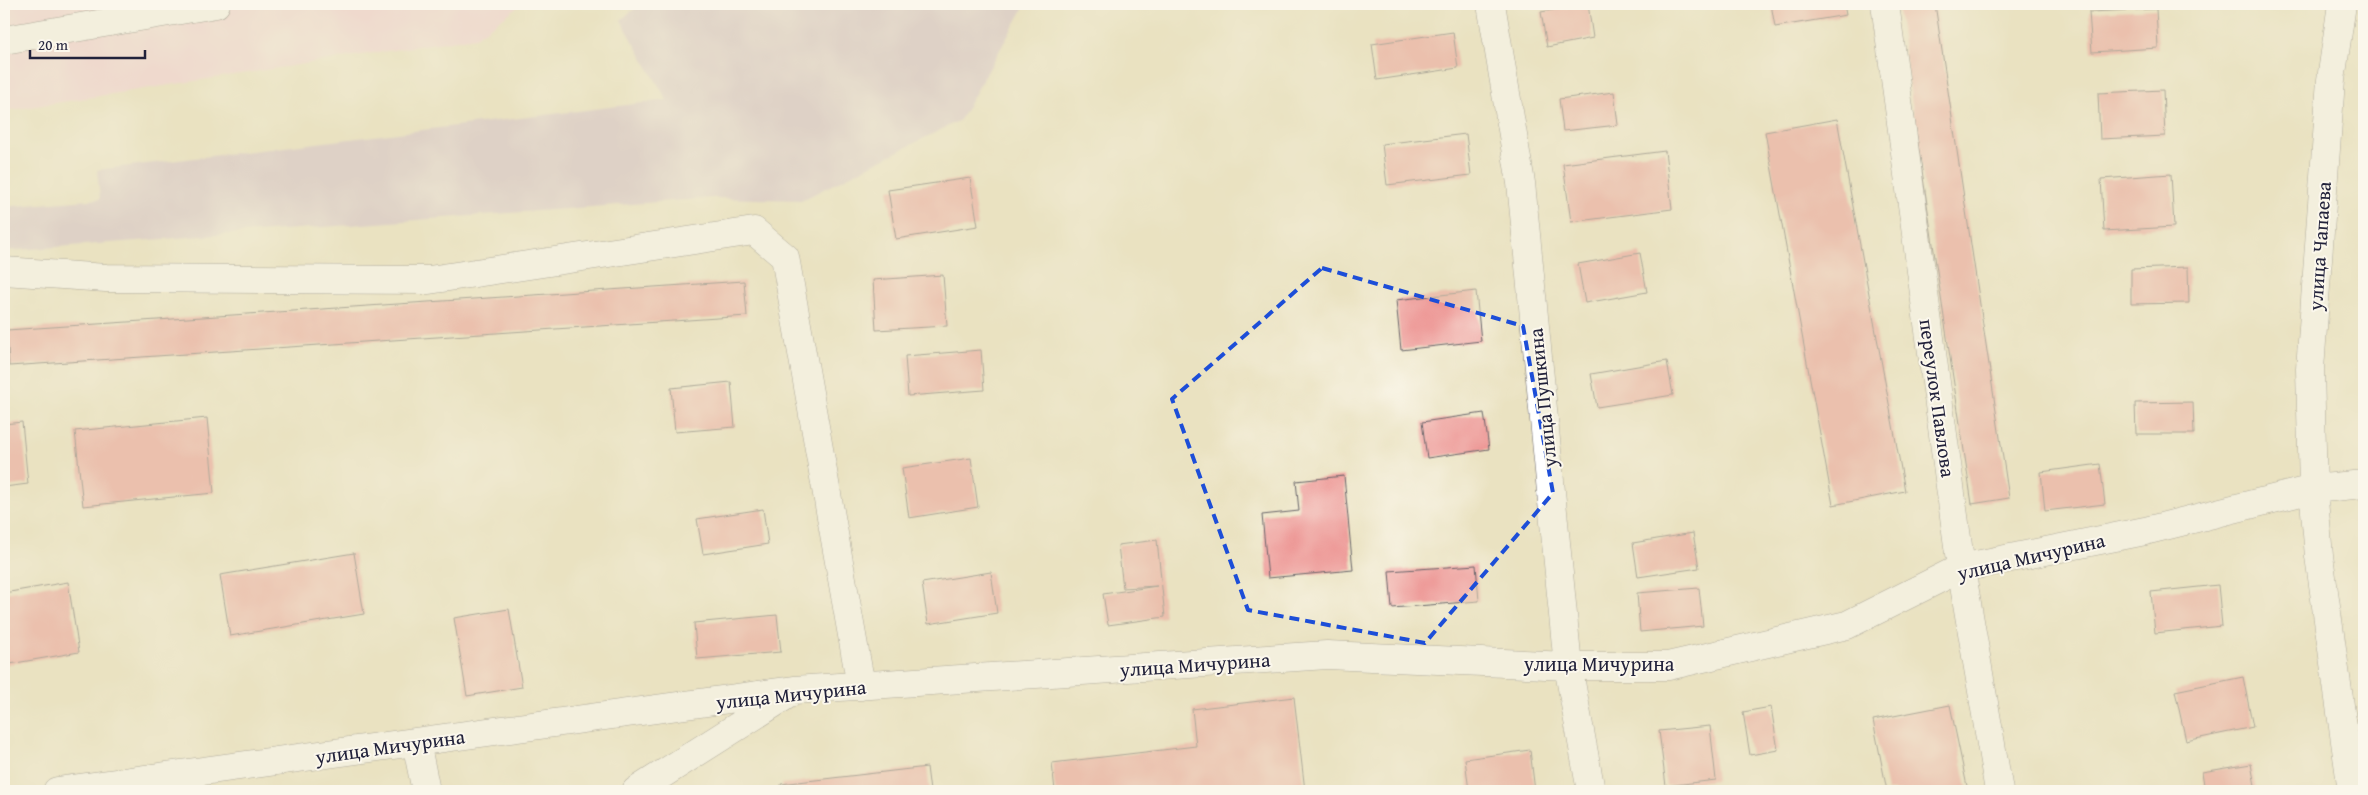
<svg xmlns="http://www.w3.org/2000/svg" width="2368" height="795" font-family="'Gentium Book Plus',serif">
  <style>
    .built { fill: #f5cfdc }
    .industrial { fill: #d1bdcc }
    .building { fill: #ed9795 }
    .lines { fill: none; stroke-linecap: round; stroke-linejoin: round }
    .minor-casing { stroke: #68656a; stroke-width: 29 }
    .minor { stroke: #fff; stroke-width: 28 }
    .marked { fill: none; stroke: #1d4ed8; stroke-width: 4; stroke-dasharray: 10 6; stroke-linejoin: round }
    .labels { text-anchor: middle; dominant-baseline: central; stroke-width: 4; stroke-linejoin: round; paint-order: stroke }
    .street-label { font-size: 20px; fill: #22223b; stroke: #fbf7ec }
  </style>
  <rect width="100%" height="100%" fill="#fbf7ec"/>
  <filter id="ink" filterUnits="userSpaceOnUse"><feTurbulence type="fractalNoise" baseFrequency=".02" numOctaves="2"/><feDisplacementMap in="SourceGraphic" scale="10" xChannelSelector="R" yChannelSelector="G"/><feConvolveMatrix kernelMatrix="1 2 1 2 8 2 1 2 1" color-interpolation-filters="sRGB"/></filter>
  <filter id="wash" filterUnits="userSpaceOnUse"><feTurbulence type="fractalNoise" baseFrequency=".0096" numOctaves="4" result="noise"/><feDisplacementMap in="SourceGraphic" scale="20" xChannelSelector="R" yChannelSelector="G"/><feGaussianBlur stdDeviation="1.12" result="paint"/><feColorMatrix in="noise" values="0 0 0 0 0 0 0 0 0 0 0 0 0 0 0 0 0 1.4 0 .05"/><feComposite in="paint" operator="in"/></filter>
  <g filter="url(#wash)">
    <rect width="100%" height="100%" fill="#eae2c1"/>
    <path class="built" d="M 4,4 L 522,4 L 476,37 L 4,111 Z"/>
    <path class="industrial" d="M 640,4 L 1026,4 L 960,120 L 802,200 L 712,198 L 4,251 L 4,207 L 100,199 L 97,170 L 667,100 L 621,20 Z"/>
    <g id="blocks">
      <path class="building" d="M 1588,4 L 1593,38 L 1547,47 L 1541,12 Z
        M 1771,4 L 1844,4 L 1846,15 L 1775,27 Z
        M 1897,4 L 1935,4 L 2009,498 L 1972,504 Z
        M 2156,9 L 2158,48 L 2092,52 L 2089,12 Z
        M 1453,32 L 1458,68 L 1377,80 L 1372,44 Z
        M 2163,90 L 2165,136 L 2100,139 L 2098,93 Z
        M 1614,92 L 1618,125 L 1563,131 L 1559,99 Z
        M 1837,119 L 1905,491 L 1833,505 L 1765,132 Z
        M 1466,134 L 1471,175 L 1387,185 L 1382,144 Z
        M 1665,151 L 1672,209 L 1571,222 L 1563,164 Z
        M 2171,174 L 2174,227 L 2104,231 L 2101,179 Z
        M 970,178 L 978,226 L 896,239 L 888,190 Z
        M 1640,253 L 1647,292 L 1585,303 L 1578,264 Z
        M 2188,267 L 2189,303 L 2131,304 L 2131,269 Z
        M 943,275 L 947,326 L 876,330 L 873,280 Z
        M 744,281 L 747,316 L 9,366 L 7,330 Z
        M 1476,291 L 1481,341 L 1401,350 L 1396,300 Z
        M 981,350 L 984,390 L 908,396 L 905,356 Z
        M 1667,361 L 1673,395 L 1597,407 L 1591,374 Z
        M 731,382 L 735,427 L 675,432 L 671,388 Z
        M 2193,402 L 2194,434 L 2136,434 L 2135,403 Z
        M 1484,413 L 1489,449 L 1427,458 L 1422,422 Z
        M 207,418 L 214,493 L 83,506 L 75,431 Z
        M 22,422 L 28,484 L 4,487 L 4,424 Z
        M 971,458 L 978,507 L 909,518 L 902,468 Z
        M 2100,464 L 2105,504 L 2045,511 L 2041,472 Z
        M 1344,476 L 1353,570 L 1268,578 L 1262,515 L 1299,511 L 1296,481 Z
        M 763,509 L 768,544 L 703,554 L 697,519 Z
        M 1693,533 L 1699,568 L 1638,577 L 1633,543 Z
        M 1157,540 L 1165,617 L 1108,625 L 1103,594 L 1157,586 L 1123,588 L 1118,545 Z
        M 354,553 L 364,614 L 230,636 L 220,575 Z
        M 1476,565 L 1479,601 L 1392,608 L 1389,571 Z
        M 991,572 L 997,613 L 928,624 L 922,583 Z
        M 68,582 L 79,652 L 4,665 L 4,593 Z
        M 2218,585 L 2222,626 L 2155,633 L 2151,592 Z
        M 1699,588 L 1703,626 L 1640,632 L 1637,593 Z
        M 509,609 L 522,687 L 467,696 L 454,618 Z
        M 777,615 L 781,652 L 697,659 L 694,623 Z
        M 2243,677 L 2253,727 L 2186,741 L 2175,691 Z
        M 1294,697 L 1305,791 L 1055,791 L 1052,763 L 1196,746 L 1192,709 Z
        M 1950,705 L 1968,791 L 1887,791 L 1873,720 Z
        M 1771,707 L 1778,750 L 1750,755 L 1743,712 Z
        M 1710,726 L 1716,780 L 1666,786 L 1659,731 Z
        M 1530,750 L 1535,791 L 1469,791 L 1465,759 Z
        M 2251,764 L 2256,791 L 2205,791 L 2202,772 Z
        M 927,767 L 930,791 L 782,791 L 781,784 Z"/>
    </g>
  </g>
  <g filter="url(#ink)">
    <use href="#blocks" fill-opacity="0" stroke="#68656a" stroke-width="1"/>
    <g class="lines">
      <g class="minor-casing">
        <path id="minor" d="M 1491,4 L 1521,183 L 1568,666 L 1591,791
          M 1885,4 L 1961,568 L 1999,791
          M 2342,4 L 2331,80 L 2310,369 L 2313,489 L 2319,556 L 2352,791
          M 4,40 L 216,4
          M 4,271 L 106,278 L 429,280 L 754,231 L 785,257 L 861,686
          M 416,742 L 426,791
          M 57,791 L 794,690 L 1327,655 L 1568,666 L 1668,666 L 1847,625 L 1961,568 L 2145,531 L 2313,489 L 2364,484
          M 636,791 L 787,695"/>
      </g>
      <use href="#minor" class="minor"/>
    </g>
  </g>
  <path d="M0 0H2368V795H0ZM 1322,268 L 1523,326 L 1553,493 L 1425,643 L 1248,610 L 1172,399 Z" fill="#eae2c1" fill-opacity=".55" fill-rule="evenodd"/>
  <path class="marked" d="M 1322,268 L 1523,326 L 1553,493 L 1425,643 L 1248,610 L 1172,399 Z"/>
  <g class="labels">
    <g class="street-label">
      <text transform="translate(2319 246) rotate(-86)">улица Чапаева</text>
      <text transform="translate(1542 398) rotate(-96)">улица Пушкина</text>
      <text transform="translate(1938 398) rotate(82)">переулок Павлова</text>
      <text transform="translate(2031 556) rotate(-13)">улица Мичурина</text>
      <text x="1599" y="663">улица Мичурина</text>
      <text transform="translate(1195 664) rotate(-4)">улица Мичурина</text>
      <text transform="translate(791 694) rotate(-6)">улица Мичурина</text>
      <text transform="translate(390 746) rotate(-8)">улица Мичурина</text>
    </g>
  </g>
  <rect width="2368" height="795" fill="none" stroke="#fbf7ec" stroke-width="20"/>
  <path d="M30 50v8h115v-8" fill="none" stroke="#22223b" stroke-width="2.5"/>
  <text x="38" y="50" font-size="15" fill="#22223b" stroke="#fbf7ec" stroke-width="4" paint-order="stroke">20 m</text>
</svg>
